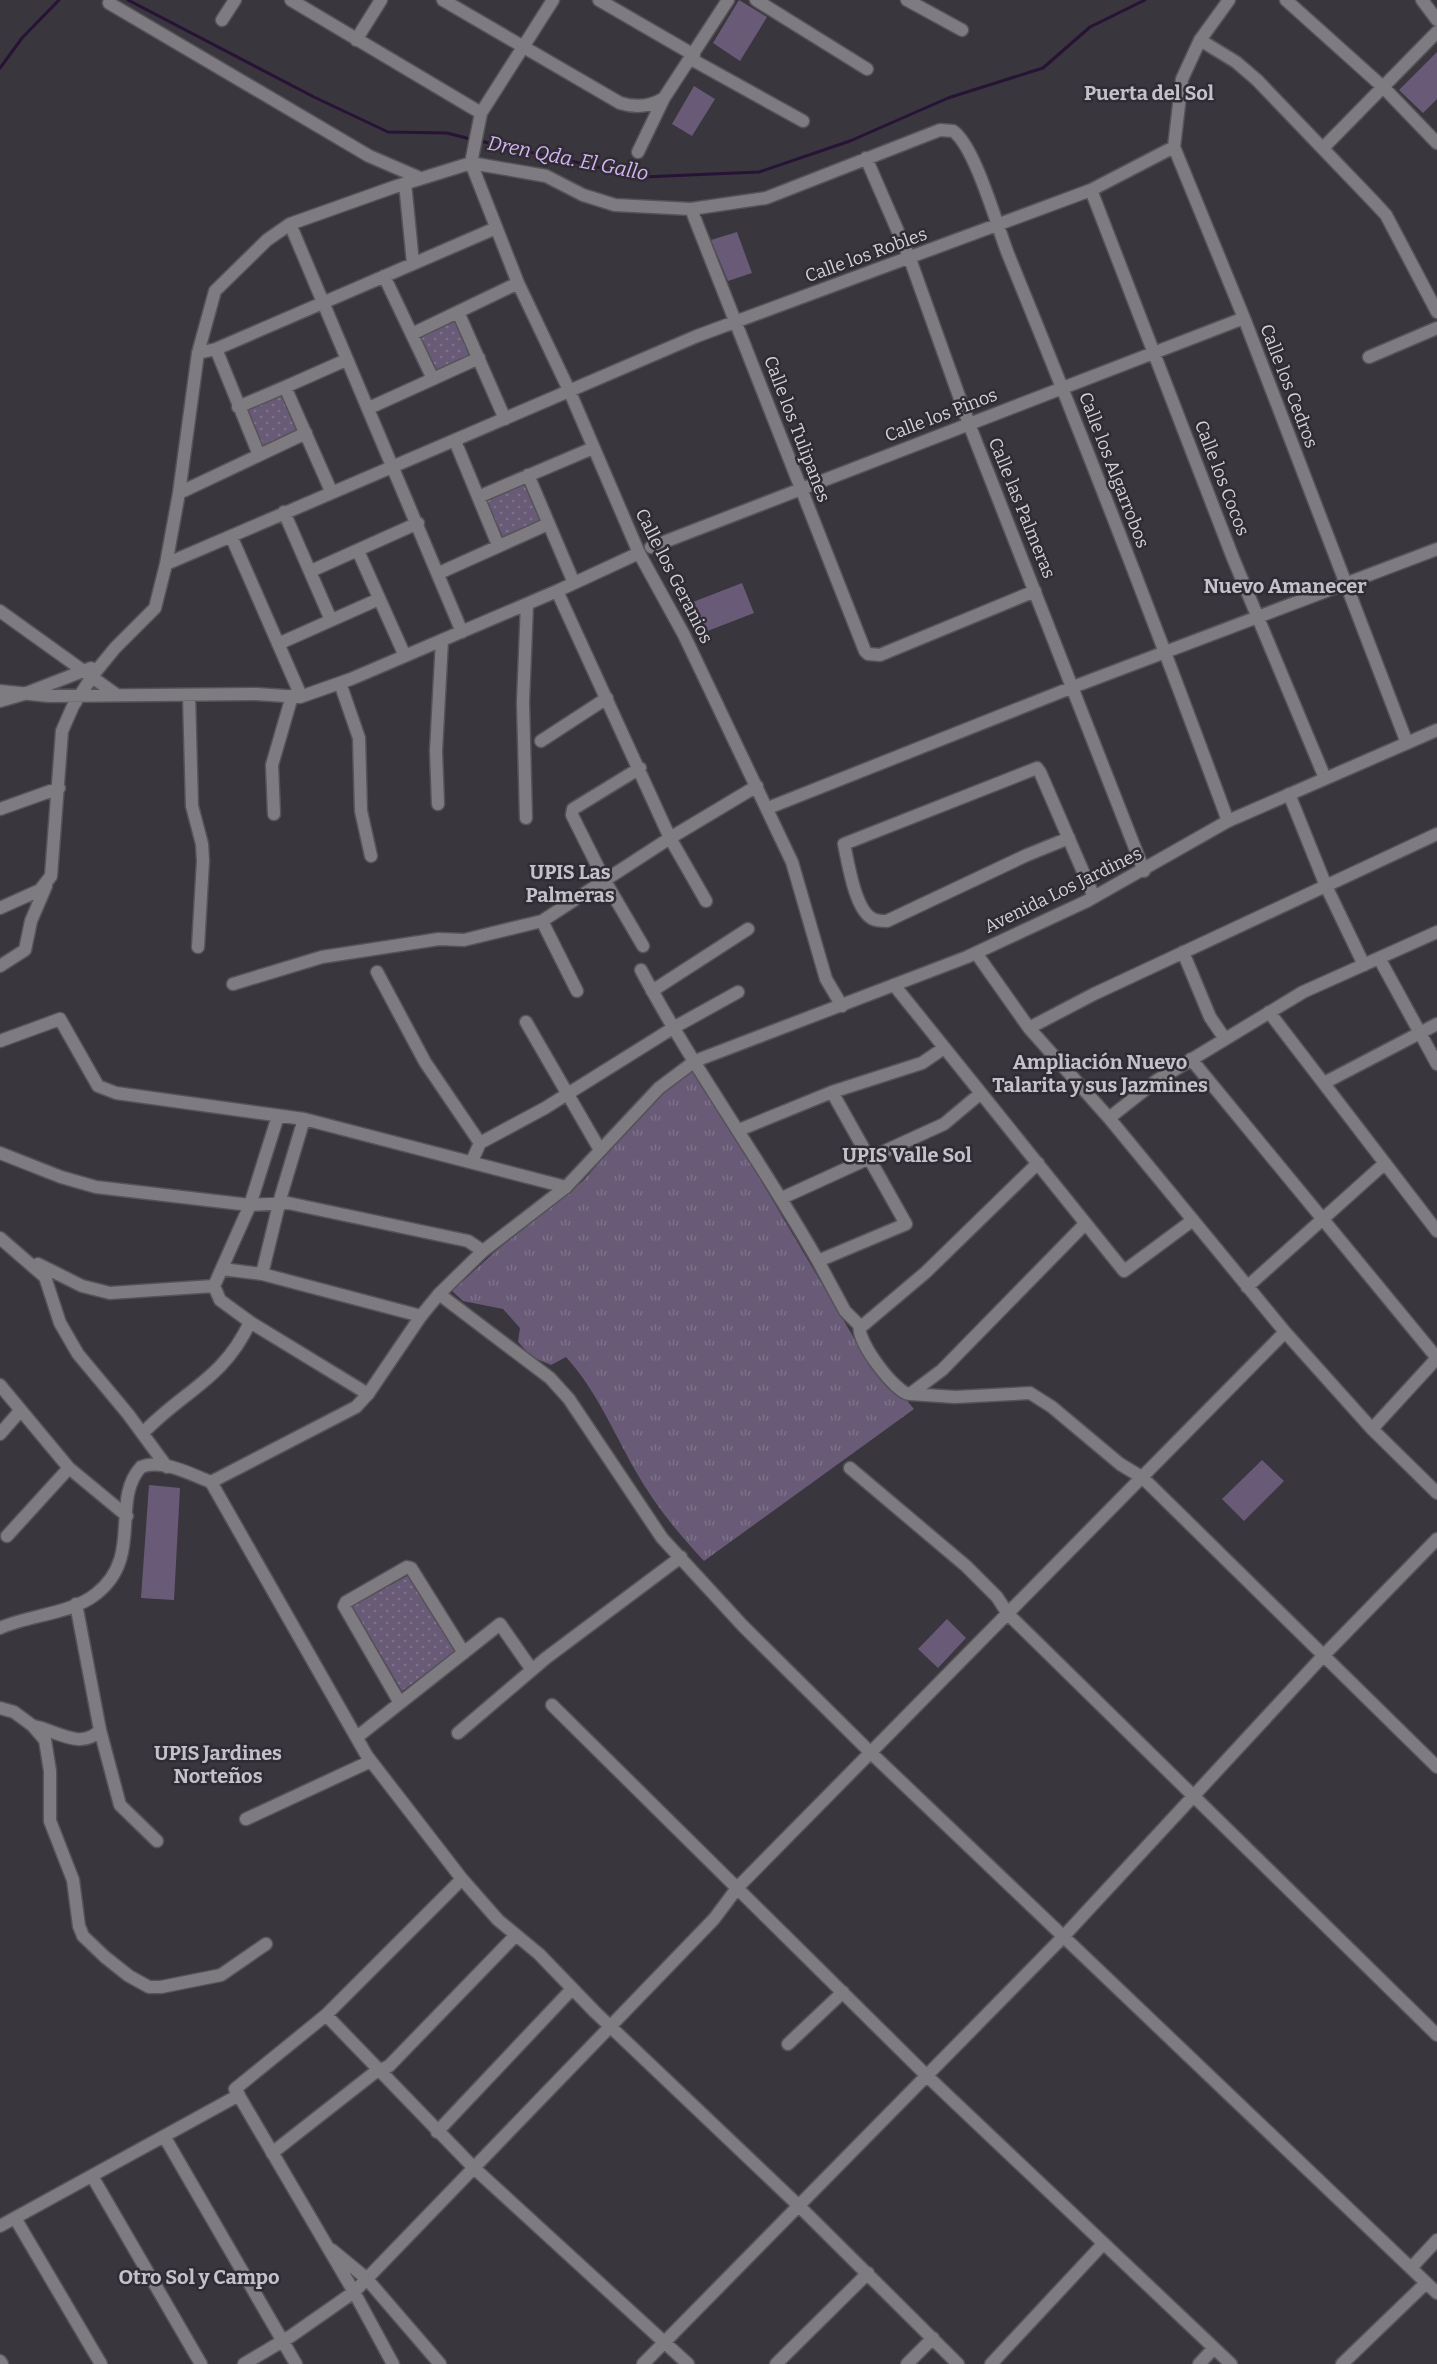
<svg xmlns="http://www.w3.org/2000/svg" width="1437" height="2364" font-family="Bitter,serif">
  <style>
    .grass { fill: url(#grass-tufts) }
    .park { fill: url(#park-dots) }
    .garden { fill: #695b77 }
    .lines { fill: none; stroke-linecap: round; stroke-linejoin: round }
    .stream { stroke: #271336; stroke-width: 3 }
    .minor-casing { stroke: #555259; stroke-width: 15 }
    .tertiary-casing { stroke: #555259; stroke-width: 15 }
    .minor { stroke: #7e7c80; stroke-width: 12 }
    .tertiary { stroke: #7e7c80; stroke-width: 12 }
    .labels { text-anchor: middle; dominant-baseline: central; stroke-width: 5; stroke-linejoin: round; paint-order: stroke }
    .street-label { font-size: 18px; fill: #d4d1d6; stroke: #2f2c33 }
    .neighbourhood-label { font-size: 20px; font-weight: bold; fill: #c5c1ca; stroke: #2f2c33 }
    .water-label { font-size: 20px; font-style: italic; fill: #d5b3f5; stroke: #2f2c33 }
  </style>
  <defs>
    <pattern id="grass-tufts" width="24" height="20" patternUnits="userSpaceOnUse" patternTransform="scale(1.5)"><rect width="24" height="20" fill="#695b77"/><path d="M3 7l-1-3M5 7V3M7 7l1-3M15 17l-1-3M17 17v-4M19 17l1-3" fill="none" stroke="#7e728a"/></pattern>
    <pattern id="park-dots" width="8" height="8" patternUnits="userSpaceOnUse" patternTransform="scale(1.5)"><rect width="8" height="8" fill="#695b77"/><path d="M2 2h.1M6 6h.1" fill="none" stroke="#7e728a" stroke-width="1.8" stroke-linecap="round"/></pattern>
  </defs>
  <rect width="100%" height="100%" fill="#39363d"/>
  <path class="grass" d="M 695,1069 L 854,1338 L 914,1409 L 704,1561 C 677,1532 654,1504 635,1470 C 613,1431 596,1390 566,1357 L 551,1365 L 532,1357 L 518,1342 L 520,1328 L 503,1309 L 463,1301 L 452,1291 L 497,1250 L 583,1181 L 649,1106 L 670,1086 Z"/>
  <path class="park" d="M 457,317 L 475,356 L 435,374 L 418,335 Z
    M 283,394 L 300,432 L 261,450 L 243,411 Z
    M 524,480 L 542,520 L 503,537 L 485,498 Z
    M 409,1575 L 456,1652 L 402,1691 L 352,1606 Z"/>
  <path class="garden" d="M 739,0 L 767,17 L 740,61 L 713,43 Z
    M 1437,52 L 1437,99 L 1423,113 L 1399,90 Z
    M 694,86 L 715,99 L 692,136 L 672,124 Z
    M 737,232 L 752,273 L 728,281 L 711,240 Z
    M 742,583 L 754,613 L 705,632 L 693,602 Z
    M 1262,1460 L 1284,1481 L 1244,1521 L 1222,1499 Z
    M 149,1485 L 180,1488 L 174,1600 L 141,1598 Z
    M 947,1619 L 966,1638 L 938,1668 L 918,1649 Z"/>
  <g class="lines">
    <path class="stream" d="M 128,0 L 314,97 L 388,132 L 447,133 L 474,140
      M 0,68 L 22,38 L 59,0
      M 480,141 L 643,177 L 759,172 L 850,141 L 948,98 L 1043,68 L 1090,27 L 1145,0"/>
    <g class="minor-casing">
      <path id="minor" d="M 291,0 L 481,113
        M 443,0 L 620,103 C 636,108 650,107 664,98
        M 599,0 L 694,55
        M 756,0 L 867,69
        M 907,0 L 962,30
        M 1229,0 L 1200,40 L 1182,79 L 1174,147 L 1244,318 L 1407,743
        M 1286,0 L 1384,88 L 1437,143
        M 1422,0 L 1437,20
        M 109,3 L 369,156 L 420,178
        M 222,20 L 235,0
        M 356,40 L 381,0
        M 1200,40 L 1236,62 L 1257,80 L 1374,202 L 1386,215 L 1437,312
        M 691,59 L 803,121
        M 1324,147 L 1437,32
        M 638,152 L 664,98 L 728,0
        M 866,158 L 910,259 L 969,424 L 1144,871
        M 471,163 L 518,283 L 569,390 L 639,553 L 684,635 L 792,862 L 826,979 L 842,1006
        M 471,163 L 481,113 L 553,0
        M 405,183 L 413,263
        M 1091,190 L 1233,558 L 1325,778
        M 691,209 L 865,651 L 868,654 L 880,655 L 1035,591
        M 384,276 L 433,379
        M 458,312 L 505,419
        M 412,334 L 518,283
        M 216,349 L 259,455
        M 198,353 L 216,349 L 496,228
        M 1369,357 L 1437,328
        M 238,407 L 285,387
        M 369,408 L 479,358
        M 455,441 L 498,545
        M 528,475 L 574,583
        M 331,491 L 285,387 L 346,360
        M 179,493 L 306,433
        M 478,497 L 593,448
        M 284,512 L 331,620
        M 231,536 L 301,696
        M 651,547 L 1244,318
        M 358,551 L 405,656
        M 166,564 L 697,336 L 1091,190 L 1174,147
        M 311,571 L 418,523
        M 439,573 L 548,524
        M 557,591 L 670,838 L 706,901
        M 0,611 L 117,695
        M 462,632 L 290,224 L 394,187 L 471,163 L 546,176 L 583,195 L 615,205 L 691,209 L 766,198 L 940,130 L 953,131 C 975,146 997,226 1008,254 C 1085,442 1158,631 1228,821
        M 278,644 L 379,599
        M 340,683 L 359,738 L 361,811 L 371,856
        M 0,691 L 49,696 L 256,694 L 300,697 L 351,679 L 557,591 L 639,553
        M 189,695 L 192,806 L 202,844 L 203,861 L 198,947
        M 0,701 L 24,694 L 91,668
        M 541,741 L 607,698
        M 640,768 L 573,809 L 572,815 L 605,881 L 643,946
        M 1289,794 L 1326,886 L 1364,965
        M 438,804 L 436,751 L 442,640
        M 768,808 L 1073,687 L 1437,549
        M 0,809 L 59,788
        M 274,814 L 272,765 L 292,696
        M 526,818 L 523,702 L 527,604
        M 1069,838 L 1027,855 L 887,921 C 883,921 877,921 873,919 C 855,911 848,862 844,844 L 1037,768 L 1040,772 L 1094,897
        M 0,908 L 40,890 L 51,876 L 62,731 L 73,706 L 93,675 L 115,648 L 155,608 L 166,564 L 179,493 L 198,353 L 215,291 L 267,240 L 290,224
        M 542,921 L 577,991
        M 1183,952 L 1210,1017 L 1225,1039
        M 976,953 L 1029,1028 L 1109,1118 L 1285,1332 L 1372,1429 L 1437,1493
        M 1379,958 L 1437,1064
        M 0,966 L 25,950 L 31,921 L 46,886
        M 641,970 C 694,1070 762,1162 818,1261 L 906,1224 L 832,1092
        M 377,972 L 425,1062 L 480,1143
        M 233,984 L 322,957 L 439,939 L 464,940 L 542,921 L 670,838 L 757,786
        M 894,985 L 1124,1271 L 1193,1220
        M 652,991 L 748,929
        M 1269,1012 L 1437,1231
        M 526,1022 L 600,1150
        M 1029,1028 L 1094,994 L 1437,834
        M 0,1041 L 60,1019 L 98,1086 L 116,1093 L 304,1119 L 566,1187
        M 1191,1059 L 1437,1358
        M 1324,1083 L 1437,1024
        M 278,1116 L 250,1205 L 214,1286 L 220,1300 L 250,1322 L 368,1394
        M 1109,1118 L 1156,1081 L 1303,992 L 1437,932
        M 739,1130 L 832,1092 L 922,1063 L 944,1048
        M 0,1153 L 61,1177 L 96,1187 L 250,1205 L 288,1203 L 468,1241 L 483,1251
        M 472,1161 L 480,1143 L 545,1108 L 673,1028 L 738,992
        M 782,1198 L 944,1124 L 981,1093
        M 0,1238 L 45,1277 L 60,1323 L 78,1354 L 128,1414 L 167,1467
        M 818,1261 L 845,1311 L 861,1327 L 925,1273 L 1038,1163
        M 38,1264 L 82,1286 L 110,1293 L 214,1286
        M 222,1269 L 262,1274 L 421,1316
        M 262,1274 L 281,1196 L 304,1119
        M 1247,1287 L 1384,1164
        M 439,1294 L 550,1378 L 569,1399 L 662,1538 L 743,1626 L 870,1752 L 1437,2293
        M 860,1325 C 855,1340 897,1395 910,1394 L 942,1370 L 1085,1224
        M 0,1385 L 69,1468 L 127,1516
        M 910,1394 L 955,1397 L 1030,1393 L 1052,1407 L 1120,1464 L 1143,1478 L 1437,1767
        M 1372,1429 L 1437,1358
        M 143,1433 C 183,1391 224,1379 250,1322
        M 0,1434 L 20,1411
        M 850,1468 L 966,1566 L 997,1597 L 1008,1614 L 1437,2035
        M 7,1536 L 69,1468
        M 76,1604 L 100,1730 L 120,1805 L 157,1841
        M 0,1628 C 29,1615 71,1614 96,1594 C 144,1557 110,1501 141,1467 C 162,1458 192,1475 211,1482 L 367,1756 L 462,1879 L 498,1920 L 539,1954 L 595,2012 L 799,2206 L 958,2364
        M 400,1703 L 344,1606 L 346,1602 L 407,1567 L 411,1568 L 464,1653
        M 552,1705 L 926,2075 L 1231,2364
        M 0,1708 L 14,1712 L 33,1726 L 45,1740 L 50,1771 L 50,1821 L 73,1880 L 79,1926 L 83,1936 L 105,1957 L 129,1976 L 149,1987 L 161,1987 L 221,1975 L 266,1944
        M 33,1726 C 56,1730 81,1751 100,1730
        M 458,1733 L 546,1658 L 681,1557
        M 357,1737 L 500,1624 L 532,1670
        M 246,1819 L 371,1761
        M 326,2015 L 474,2168 L 688,2364
        M 788,2044 L 843,1992
        M 437,2132 L 572,1989
        M 164,2136 L 296,2364
        M 272,2153 L 374,2073 L 389,2066 L 516,1935
        M 92,2176 L 201,2364
        M 15,2218 L 101,2364
        M 0,2226 L 239,2095
        M 332,2250 L 366,2278 L 440,2364
        M 1411,2268 L 1437,2240
        M 0,2361 L 2,2364
        M 244,2364 L 291,2336 L 354,2292 L 714,1919 L 738,1887 L 1285,1332
        M 393,2364 L 354,2292 L 235,2089 L 326,2015 L 462,1879
        M 643,2364 L 1063,1937 L 1323,1656 L 1437,1539
        M 776,2364 L 868,2273
        M 907,2364 L 933,2338
        M 991,2364 L 1103,2244
        M 1199,2364 L 1214,2348
        M 1342,2364 L 1426,2283"/>
    </g>
    <g class="tertiary-casing">
      <path id="tertiary" d="M 211,1482 L 356,1407 L 368,1394 L 421,1316 L 439,1294 L 483,1251 L 566,1187 L 659,1088 L 695,1061 L 967,957 L 1087,901 L 1228,821 L 1437,730"/>
    </g>
    <use href="#minor" class="minor"/>
    <use href="#tertiary" class="tertiary"/>
  </g>
  <g class="labels">
    <g class="street-label">
      <text transform="translate(866 255) rotate(-20)">Calle los Robles</text>
      <text transform="translate(1289 386) rotate(69)">Calle los Cedros</text>
      <text transform="translate(941 415) rotate(-21)">Calle los Pinos</text>
      <text transform="translate(797 429) rotate(69)">Calle los Tulipanes</text>
      <text transform="translate(1114 470) rotate(69)">Calle los Algarrobos</text>
      <text transform="translate(1222 478) rotate(69)">Calle los Cocos</text>
      <text transform="translate(1022 508) rotate(68)">Calle las Palmeras</text>
      <text transform="translate(674 576) rotate(63)">Calle los Geranios</text>
      <text transform="translate(1063 890) rotate(-26)">Avenida Los Jardines</text>
    </g>
    <g class="neighbourhood-label">
      <text x="1149" y="93">Puerta del Sol</text>
      <text x="1285" y="586">Nuevo Amanecer</text>
      <text x="570" y="872">UPIS Las<tspan x="570" dy="23">Palmeras</tspan></text>
      <text x="1100" y="1062">Ampliación Nuevo<tspan x="1100" dy="23">Talarita y sus Jazmines</tspan></text>
      <text x="907" y="1155">UPIS Valle Sol</text>
      <text x="218" y="1753">UPIS Jardines<tspan x="218" dy="23">Norteños</tspan></text>
      <text x="199" y="2277">Otro Sol y Campo</text>
    </g>
    <g class="water-label">
      <text transform="translate(568 158) rotate(11)">Dren Qda. El Gallo</text>
    </g>
  </g>
</svg>
